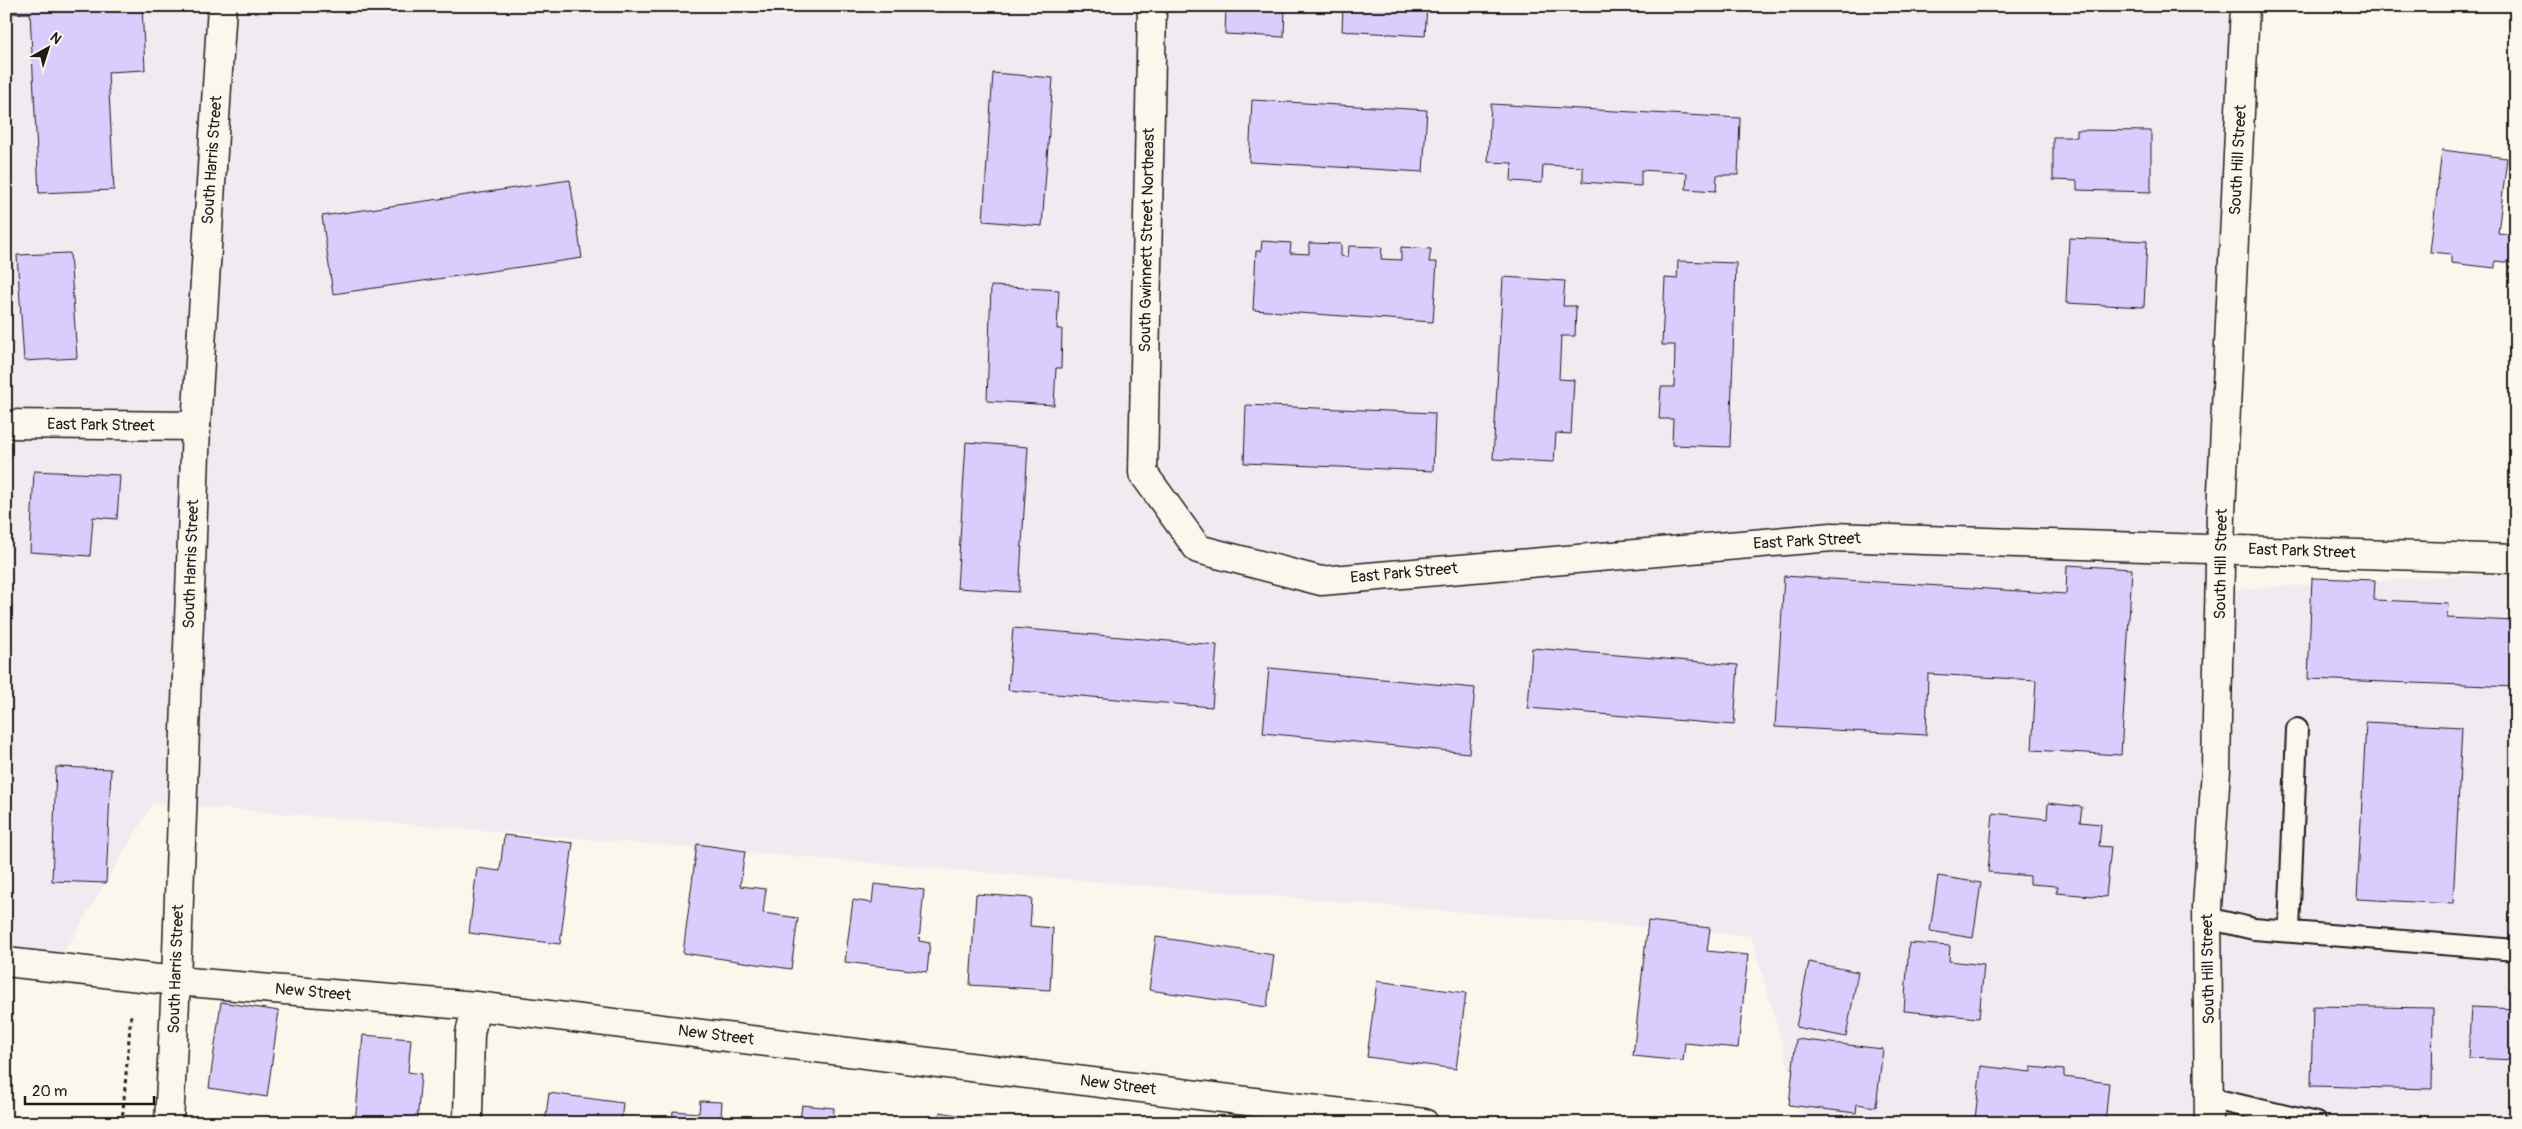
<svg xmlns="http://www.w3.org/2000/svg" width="2522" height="1129" font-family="Pangolin,sans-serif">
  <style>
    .built { fill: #f1eaf1 }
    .building { fill: #dbccfe; stroke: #1c1c1c }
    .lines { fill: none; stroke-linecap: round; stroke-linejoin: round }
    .lane-casing { stroke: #1c1c1c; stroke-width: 24 }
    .street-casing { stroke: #1c1c1c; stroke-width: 31 }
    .secondary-casing { stroke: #1c1c1c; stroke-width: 31 }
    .path { stroke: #1c1c1c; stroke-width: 3; stroke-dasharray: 4 4; stroke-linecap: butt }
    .lane { stroke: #fbf7ec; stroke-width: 20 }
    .street { stroke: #fbf7ec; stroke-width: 28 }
    .secondary { stroke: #fbf7ec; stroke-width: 28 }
    .labels { text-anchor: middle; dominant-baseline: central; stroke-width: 5; stroke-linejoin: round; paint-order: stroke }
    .street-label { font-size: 16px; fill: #1c1c1c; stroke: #fbf7ec }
  </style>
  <rect width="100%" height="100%" fill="#fbf7ec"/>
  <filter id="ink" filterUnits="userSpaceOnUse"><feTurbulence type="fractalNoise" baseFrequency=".02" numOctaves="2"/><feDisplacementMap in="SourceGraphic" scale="10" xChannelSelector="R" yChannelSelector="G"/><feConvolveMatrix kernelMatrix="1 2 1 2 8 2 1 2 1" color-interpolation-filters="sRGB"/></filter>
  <g filter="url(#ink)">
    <path class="built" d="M 6,6 L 2245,6 L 2218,590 L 2516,572 L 2516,1123 L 1805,1123 L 1751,936 L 153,803 L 51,974 L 6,968 Z"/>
    <path class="building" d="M 6,6 L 142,6 L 145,70 L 108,72 L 114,190 L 39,193 L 30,13 L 6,14 Z
      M 1226,6 L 1285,6 L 1284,37 L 1225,34 Z
      M 1343,6 L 1427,6 L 1425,36 L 1342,31 Z
      M 993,73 L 1053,78 L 1042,226 L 983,221 Z
      M 1252,100 L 1427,110 L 1423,172 L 1249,162 Z
      M 1491,104 L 1740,118 L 1738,175 L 1717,175 L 1716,191 L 1686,189 L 1687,173 L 1641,170 L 1641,186 L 1583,182 L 1583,167 L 1543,165 L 1542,183 L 1511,181 L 1512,163 L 1488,162 Z
      M 2077,130 L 2151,131 L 2151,192 L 2077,190 L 2077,181 L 2053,180 L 2053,137 L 2077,137 Z
      M 2442,150 L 2507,158 L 2498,233 L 2516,235 L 2516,263 L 2495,261 L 2495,268 L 2451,263 L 2451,254 L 2430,252 Z
      M 570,180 L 582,258 L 333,294 L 322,216 Z
      M 2069,238 L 2147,241 L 2144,307 L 2066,303 Z
      M 1262,241 L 1291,243 L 1290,253 L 1309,254 L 1309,243 L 1341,244 L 1341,256 L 1348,257 L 1349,246 L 1382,247 L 1381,259 L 1401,260 L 1401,247 L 1431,249 L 1429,262 L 1437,262 L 1433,322 L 1253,310 L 1256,251 L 1261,251 Z
      M 70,253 L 77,358 L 24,361 L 17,255 Z
      M 1678,261 L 1736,263 L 1730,447 L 1672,445 L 1673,419 L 1659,419 L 1661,387 L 1674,387 L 1675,345 L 1662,345 L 1665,278 L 1677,279 Z
      M 1503,277 L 1565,281 L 1563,306 L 1576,306 L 1575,336 L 1561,336 L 1559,379 L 1574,380 L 1571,434 L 1556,433 L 1554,462 L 1493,459 Z
      M 991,286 L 1059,290 L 1057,329 L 1062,329 L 1061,368 L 1056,368 L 1054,405 L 987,401 Z
      M 1246,405 L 1435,413 L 1433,471 L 1244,463 Z
      M 966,442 L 1028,447 L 1019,592 L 957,588 Z
      M 34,471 L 120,475 L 117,519 L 93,517 L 90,556 L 30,552 Z
      M 2067,565 L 2132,569 L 2121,755 L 2032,750 L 2036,680 L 1928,674 L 1926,735 L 1775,727 L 1784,576 L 2066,594 Z
      M 2312,578 L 2375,580 L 2374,600 L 2448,603 L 2447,618 L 2516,621 L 2516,687 L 2308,679 Z
      M 1013,628 L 1217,645 L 1212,707 L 1008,690 Z
      M 1532,648 L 1738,665 L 1734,725 L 1528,708 Z
      M 1269,668 L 1475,688 L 1469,753 L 1263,733 Z
      M 2366,722 L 2462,727 L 2453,904 L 2357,899 Z
      M 56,767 L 111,769 L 106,883 L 52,881 Z
      M 2048,803 L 2082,807 L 2080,822 L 2101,824 L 2099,846 L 2111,847 L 2106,897 L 2056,893 L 2058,886 L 2030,884 L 2030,876 L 1988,872 L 1993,813 L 2047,819 Z
      M 504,835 L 573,843 L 560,944 L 469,933 L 477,868 L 500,871 Z
      M 697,844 L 745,851 L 740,886 L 766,889 L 763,913 L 798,918 L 791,969 L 683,953 Z
      M 1938,876 L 1981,883 L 1973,938 L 1930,931 Z
      M 874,884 L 924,890 L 919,941 L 930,943 L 927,972 L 845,962 L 853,900 L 872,903 Z
      M 976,894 L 1032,898 L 1030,926 L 1053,928 L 1050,990 L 970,985 Z
      M 1648,921 L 1710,928 L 1707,951 L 1748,955 L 1738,1048 L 1685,1043 L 1683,1061 L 1633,1056 Z
      M 1156,937 L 1274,955 L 1267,1007 L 1149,990 Z
      M 1909,943 L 1950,946 L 1949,961 L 1984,965 L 1979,1018 L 1904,1011 Z
      M 1809,962 L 1858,972 L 1846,1037 L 1796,1027 Z
      M 1377,981 L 1466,993 L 1456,1069 L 1367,1057 Z
      M 221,1002 L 279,1011 L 267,1097 L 209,1088 Z
      M 2313,1006 L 2433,1008 L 2432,1089 L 2311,1086 Z
      M 2471,1007 L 2516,1009 L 2516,1060 L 2468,1058 Z
      M 363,1035 L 411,1039 L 408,1072 L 421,1074 L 417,1123 L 355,1123 Z
      M 1796,1039 L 1883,1049 L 1876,1107 L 1857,1104 L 1856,1113 L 1789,1105 Z
      M 1981,1066 L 2031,1072 L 2031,1067 L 2064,1070 L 2064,1077 L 2109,1083 L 2105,1123 L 2014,1123 L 1975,1119 Z
      M 549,1093 L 623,1103 L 621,1123 L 545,1123 Z
      M 700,1101 L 722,1102 L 721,1115 L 742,1117 L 741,1123 L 672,1123 L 673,1111 L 699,1113 Z
      M 802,1105 L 834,1108 L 833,1123 L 777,1123 L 778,1119 L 800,1120 Z
      M 940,1112 L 1002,1123 L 938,1123 Z"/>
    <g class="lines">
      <g class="lane-casing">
        <path id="lane" d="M 2207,918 L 2254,929 L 2516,950
          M 2289,931 L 2297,729
          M 2209,1098 L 2316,1123"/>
      </g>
      <g class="street-casing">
        <path id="street" d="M 1152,6 L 1143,473 L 1198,549 L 1321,581 L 1832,537 L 2516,559
          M 6,424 L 196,426
          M 6,962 L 176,981 L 476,1006 L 1424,1123
          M 466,1123 L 468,1115 L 470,1034 L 476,1006"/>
      </g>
      <g class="secondary-casing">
        <path id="secondary" d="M 169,1123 L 176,981 L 196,426 L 222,6
          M 2209,1123 L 2207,907 L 2216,769 L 2221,513 L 2245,6"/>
      </g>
      <path class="path" d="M 122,1123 L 131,1014"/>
      <use href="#lane" class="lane"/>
      <use href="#street" class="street"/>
      <use href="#secondary" class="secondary"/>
    </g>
  </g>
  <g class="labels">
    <g class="street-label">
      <text transform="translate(212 160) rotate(-86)">South Harris Street</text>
      <text transform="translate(2238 160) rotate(-87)">South Hill Street</text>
      <text transform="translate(1147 240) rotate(-89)">South Gwinnett Street Northeast</text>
      <text transform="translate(101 425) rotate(1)">East Park Street</text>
      <text transform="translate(1807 541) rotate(-3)">East Park Street</text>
      <text transform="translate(2302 551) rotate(2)">East Park Street</text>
      <text transform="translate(191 564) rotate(-88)">South Harris Street</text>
      <text transform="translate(2221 564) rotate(-89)">South Hill Street</text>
      <text transform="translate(1404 573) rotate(-5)">East Park Street</text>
      <text transform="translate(176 969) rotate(-88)">South Harris Street</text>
      <text transform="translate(2208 969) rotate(-91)">South Hill Street</text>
      <text transform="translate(313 992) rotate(5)">New Street</text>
      <text transform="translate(716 1035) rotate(7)">New Street</text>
      <text transform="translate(1118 1085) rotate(7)">New Street</text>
    </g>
  </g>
  <rect width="2522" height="1129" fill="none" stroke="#fbf7ec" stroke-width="25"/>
  <rect x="12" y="12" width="2497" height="1104" fill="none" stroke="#1c1c1c" stroke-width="2" filter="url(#ink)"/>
  <g transform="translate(48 48) rotate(39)" stroke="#fbf7ec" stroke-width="4" paint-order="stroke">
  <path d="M0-4L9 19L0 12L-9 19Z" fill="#1c1c1c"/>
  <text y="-8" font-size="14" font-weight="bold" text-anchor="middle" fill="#1c1c1c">N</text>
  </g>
  <path d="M25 1096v8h129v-8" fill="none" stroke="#1c1c1c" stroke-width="2.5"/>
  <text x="32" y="1096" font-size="15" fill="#1c1c1c" stroke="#fbf7ec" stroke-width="4" paint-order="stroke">20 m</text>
</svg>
